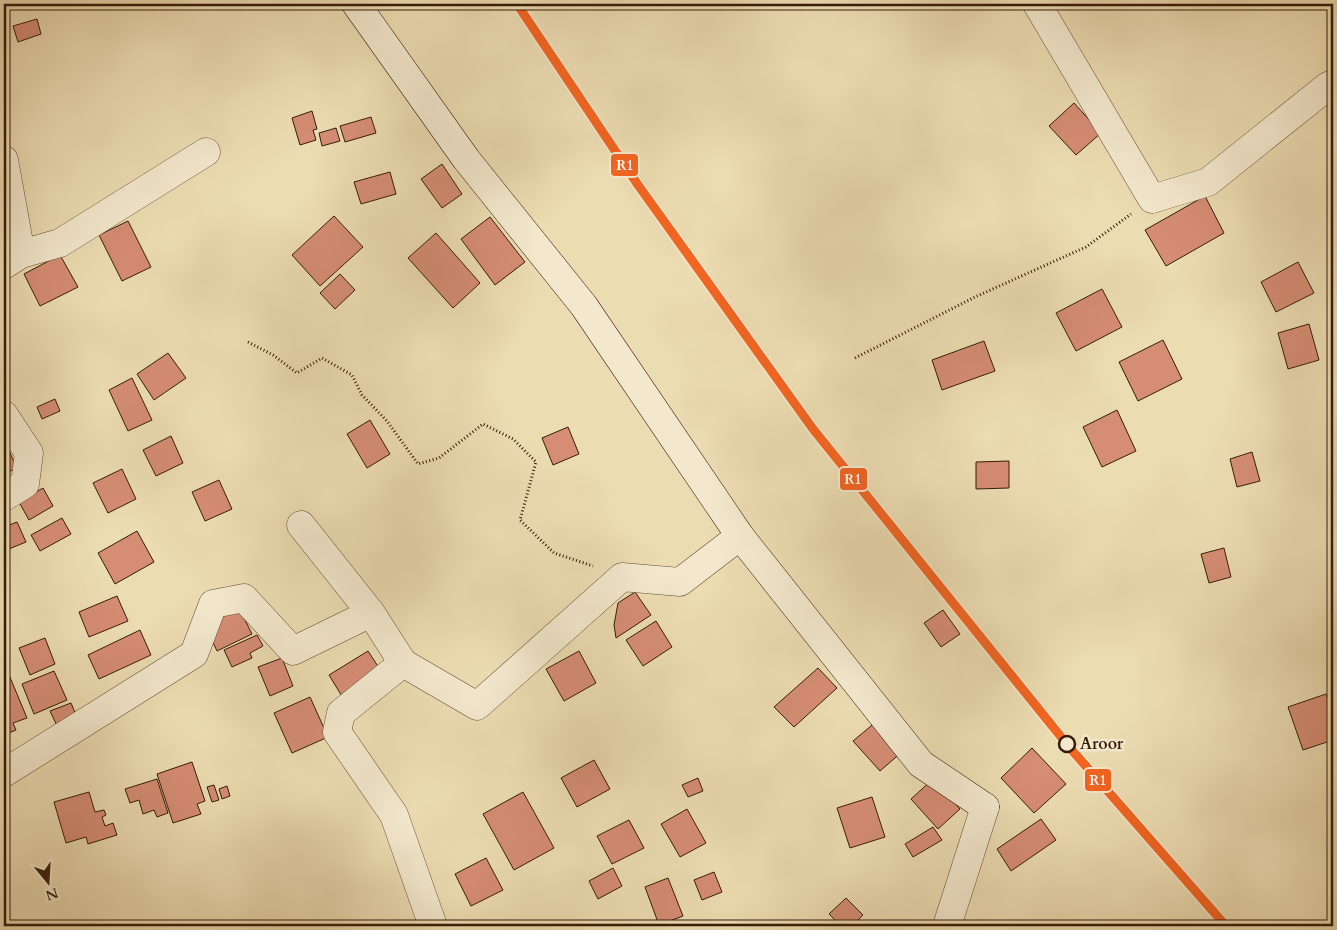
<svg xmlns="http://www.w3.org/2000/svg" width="1337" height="930" font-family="Cardo,serif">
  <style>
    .building { fill: #d58d74; stroke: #361b09 }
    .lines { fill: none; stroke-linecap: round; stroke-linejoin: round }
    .street-casing { stroke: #644b33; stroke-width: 29 }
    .secondary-casing { stroke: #361b09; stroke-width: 29 }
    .path { stroke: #361b09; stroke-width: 3; stroke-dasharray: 1 2.5; stroke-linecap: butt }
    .street { stroke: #f3e8cd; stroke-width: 28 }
    .secondary { stroke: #f3e8cd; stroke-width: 28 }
    .rail-1-casing { stroke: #f3e8cd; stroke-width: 12 }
    .rail-1 { stroke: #f26522; stroke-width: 9 }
    .stop-dot { fill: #f3e8cd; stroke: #361b09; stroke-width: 2.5 }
    .labels { text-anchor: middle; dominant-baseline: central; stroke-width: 5; stroke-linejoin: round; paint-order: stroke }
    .stop-label { font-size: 16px; font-weight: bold; fill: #361b09; stroke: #f3e8cd; text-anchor: start }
    .line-badge { stroke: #f3e8cd; stroke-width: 2 }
    .badge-label { font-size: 14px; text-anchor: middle; font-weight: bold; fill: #fff }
  </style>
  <rect width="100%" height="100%" fill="#ecdcb2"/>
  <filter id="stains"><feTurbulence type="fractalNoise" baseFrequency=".004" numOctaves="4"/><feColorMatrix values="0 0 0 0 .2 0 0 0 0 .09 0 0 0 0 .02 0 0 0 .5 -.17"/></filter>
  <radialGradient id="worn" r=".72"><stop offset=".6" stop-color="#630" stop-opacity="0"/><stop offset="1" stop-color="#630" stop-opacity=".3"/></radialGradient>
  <path class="building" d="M 867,4 L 882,4 L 869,10 Z
    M 37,19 L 41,34 L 18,42 L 13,26 Z
    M 1074,103 L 1101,133 L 1076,155 L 1049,126 Z
    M 312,111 L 317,129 L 313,130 L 316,140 L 300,145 L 292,118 Z
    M 371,117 L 376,133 L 345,142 L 340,126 Z
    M 336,128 L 340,141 L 322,146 L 319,133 Z
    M 442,164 L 462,194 L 442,208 L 421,179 Z
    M 390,172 L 396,194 L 361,204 L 354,182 Z
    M 1205,196 L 1224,233 L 1166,266 L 1145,230 Z
    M 334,216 L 363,247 L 320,286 L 292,255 Z
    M 490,217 L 525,262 L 495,285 L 461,239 Z
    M 128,221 L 151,267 L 122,281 L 99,235 Z
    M 436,233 L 480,283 L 453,308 L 408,258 Z
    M 60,255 L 78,287 L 40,306 L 24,274 Z
    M 1298,262 L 1314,293 L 1276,312 L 1261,282 Z
    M 340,274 L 355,290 L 335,309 L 320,293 Z
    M 1102,289 L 1122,327 L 1076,351 L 1056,313 Z
    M 1309,324 L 1319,360 L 1288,369 L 1278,333 Z
    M 1163,340 L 1182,379 L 1138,401 L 1119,362 Z
    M 984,341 L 995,371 L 942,390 L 932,360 Z
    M 168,353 L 186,378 L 154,400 L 137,374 Z
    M 132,378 L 152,420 L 128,431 L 109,390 Z
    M 55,399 L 60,411 L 42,419 L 37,407 Z
    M 1117,410 L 1136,451 L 1102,467 L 1083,427 Z
    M 370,420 L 390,454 L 367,468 L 347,434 Z
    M 568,427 L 579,454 L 553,465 L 542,438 Z
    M 171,436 L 183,463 L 156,476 L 143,450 Z
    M 4,445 L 7,452 L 9,451 L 17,468 L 4,474 Z
    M 1252,452 L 1260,481 L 1237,487 L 1230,459 Z
    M 1009,461 L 1009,488 L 976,489 L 976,462 Z
    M 122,469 L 136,499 L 108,513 L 93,483 Z
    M 219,480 L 232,509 L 205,521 L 192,492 Z
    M 43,488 L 53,506 L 29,520 L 19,502 Z
    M 62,518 L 71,534 L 40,551 L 31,535 Z
    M 17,522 L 26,542 L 4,551 L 4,527 Z
    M 137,531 L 154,562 L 115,584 L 98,553 Z
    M 1224,548 L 1231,577 L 1209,583 L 1201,554 Z
    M 635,592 L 651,615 L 616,638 L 614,625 L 618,603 Z
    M 117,596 L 128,621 L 89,637 L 79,612 Z
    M 237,604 L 252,634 L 217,651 L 208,632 L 208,618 Z
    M 943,610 L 960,634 L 941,647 L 924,623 Z
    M 656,621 L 672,647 L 643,666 L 626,640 Z
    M 140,630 L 151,655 L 99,679 L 88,655 Z
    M 257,635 L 263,646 L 250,653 L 252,658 L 232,667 L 224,650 Z
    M 45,638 L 55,664 L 30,675 L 19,648 Z
    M 368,651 L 383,674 L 343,698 L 329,675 Z
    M 579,651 L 596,683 L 564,701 L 546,669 Z
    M 282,658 L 293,686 L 270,696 L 258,667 Z
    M 4,663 L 27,718 L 13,723 L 16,730 L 4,735 Z
    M 818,668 L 837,688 L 794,727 L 774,707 Z
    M 54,671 L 67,700 L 34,714 L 22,684 Z
    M 1326,694 L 1333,715 L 1333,740 L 1303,750 L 1288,707 Z
    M 310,697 L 328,737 L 292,753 L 274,713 Z
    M 71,703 L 79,722 L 59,730 L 50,711 Z
    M 877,721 L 903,751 L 880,771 L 853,741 Z
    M 1032,748 L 1066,784 L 1034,813 L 1001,778 Z
    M 594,760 L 610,789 L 577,807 L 561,778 Z
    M 192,762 L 205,801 L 197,804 L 201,814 L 173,823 L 157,774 Z
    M 698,778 L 703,791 L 688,797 L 682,785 Z
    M 157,779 L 168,813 L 157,817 L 154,810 L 143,814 L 139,800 L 130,803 L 125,789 Z
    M 933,779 L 960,809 L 938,829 L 911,799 Z
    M 214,785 L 219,800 L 212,802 L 207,787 Z
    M 227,786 L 230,796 L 222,799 L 219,789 Z
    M 89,792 L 95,812 L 104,810 L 106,815 L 102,817 L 105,826 L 113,823 L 117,835 L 88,844 L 86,837 L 66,843 L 54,802 Z
    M 523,792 L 554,848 L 514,870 L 483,814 Z
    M 872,797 L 885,837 L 850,848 L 837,808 Z
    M 687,809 L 706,843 L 680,857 L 661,824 Z
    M 1041,819 L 1056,840 L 1011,871 L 997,849 Z
    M 629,820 L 644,848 L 612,864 L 597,836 Z
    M 933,827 L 942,840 L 913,857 L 905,844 Z
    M 486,858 L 503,890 L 471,906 L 455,874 Z
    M 613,868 L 622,886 L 598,899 L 589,881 Z
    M 714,872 L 722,892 L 702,900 L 694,880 Z
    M 668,878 L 683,916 L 659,925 L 645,887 Z
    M 846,898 L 863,915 L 852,926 L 841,926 L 829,914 Z"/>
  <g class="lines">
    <g class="street-casing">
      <path id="street" d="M 1037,4 L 1152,199 L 1208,182 L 1328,86 L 1333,84
        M 4,160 L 21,254 L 4,265
        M 21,254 L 60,243 L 206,152
        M 4,415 L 29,453 L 25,484 L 4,497
        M 301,525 L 371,613
        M 4,773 L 194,654 L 213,604 L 244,598 L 293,651 L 371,613 L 403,663
        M 433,926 L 394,815 L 337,732 L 341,713 L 403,663 L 477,706 L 622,577 L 680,582 L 740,536
        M 947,926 L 985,807"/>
    </g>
    <g class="secondary-casing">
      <path id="secondary" d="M 356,4 L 466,159 L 584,306 L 740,536 L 921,764 L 985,807"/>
    </g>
    <path class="path" d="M 248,342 L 273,355 L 297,373 L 322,358 L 352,375 L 362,395 L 387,421 L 418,464 L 439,458 L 483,424 L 513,439 L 536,462 L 520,520 L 554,553 L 593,566
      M 855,358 L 975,297 L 1086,247 L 1131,214"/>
    <use href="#street" class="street"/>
    <use href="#secondary" class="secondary"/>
    <g class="rail-1-casing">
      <path id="rail-1" d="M 517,4 L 638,185 L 813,429 L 1070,748 L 1226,926"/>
    </g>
    <use href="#rail-1" class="rail-1"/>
  </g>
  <circle class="stop-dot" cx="1067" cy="744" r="8"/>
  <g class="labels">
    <g class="stop-label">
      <text x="1080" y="744">Aroor</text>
    </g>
  </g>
  <g class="line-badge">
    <rect x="610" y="153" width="29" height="24" rx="5" fill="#f26522"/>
    <rect x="839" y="467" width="29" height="24" rx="5" fill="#f26522"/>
    <rect x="1084" y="768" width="28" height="24" rx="5" fill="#f26522"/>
  </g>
  <g class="badge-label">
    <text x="625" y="170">R1</text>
    <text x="853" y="484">R1</text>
    <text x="1098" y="785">R1</text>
  </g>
  <rect width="1337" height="930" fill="none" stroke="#ecdcb2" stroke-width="20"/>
  <rect x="5" y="5" width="1327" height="920" fill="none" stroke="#361b09" stroke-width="2.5"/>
  <rect x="10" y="10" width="1317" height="910" fill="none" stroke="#361b09"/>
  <g transform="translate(48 882) rotate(162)" stroke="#f3e8cd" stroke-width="4" paint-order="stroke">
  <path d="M0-4L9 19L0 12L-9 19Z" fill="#361b09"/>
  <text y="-8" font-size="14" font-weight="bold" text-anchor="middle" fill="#361b09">N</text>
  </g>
  <rect width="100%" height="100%" filter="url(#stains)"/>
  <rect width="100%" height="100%" fill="url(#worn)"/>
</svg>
